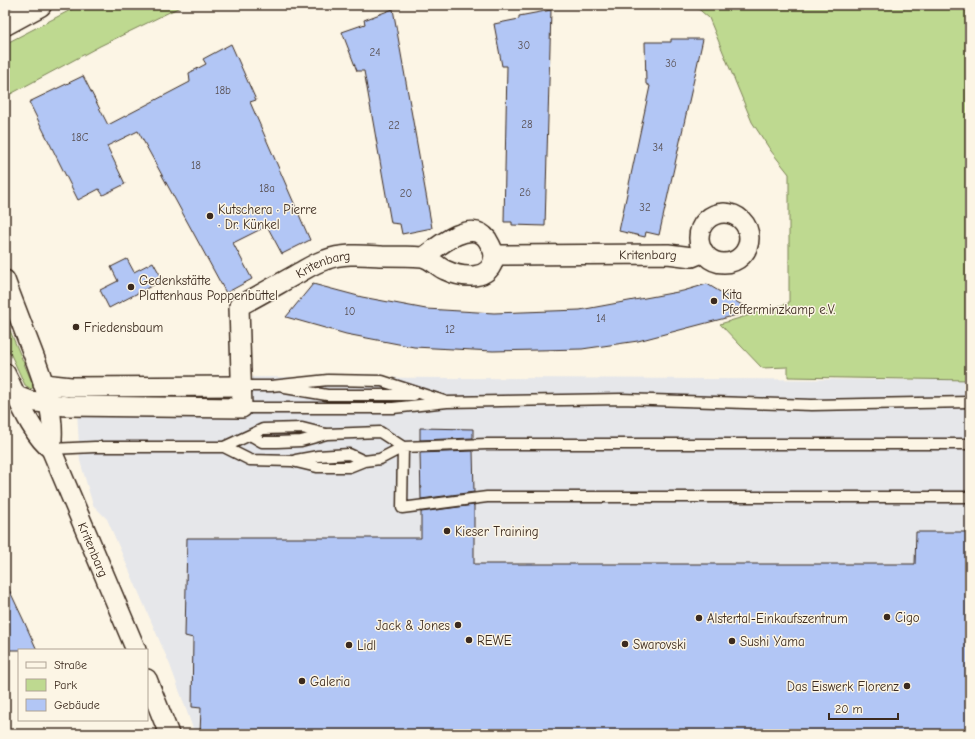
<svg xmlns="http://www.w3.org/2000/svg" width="975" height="739" font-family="'Comic Neue',sans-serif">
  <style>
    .built { fill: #e6e7ea }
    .green { fill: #bed990; stroke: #7c8257 }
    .building { fill: #b2c6f5; stroke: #3b2a1e }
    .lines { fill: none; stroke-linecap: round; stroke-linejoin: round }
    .service-casing { stroke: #3b2a1e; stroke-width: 13 }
    .minor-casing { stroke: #3b2a1e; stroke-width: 22 }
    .secondary-casing { stroke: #3b2a1e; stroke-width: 25 }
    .service { stroke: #fcf5e5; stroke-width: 10 }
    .minor { stroke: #fcf5e5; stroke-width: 19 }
    .secondary { stroke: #fcf5e5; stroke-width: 22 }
    .poi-dot { fill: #3b2a1e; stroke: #fcf5e5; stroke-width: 1.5 }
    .labels { text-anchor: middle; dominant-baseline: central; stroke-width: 3; stroke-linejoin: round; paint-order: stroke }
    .number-label { font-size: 11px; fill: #595154 }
    .poi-label { font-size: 13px; fill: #3b2a1e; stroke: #fcf5e5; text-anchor: start }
    .street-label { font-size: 13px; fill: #3b2a1e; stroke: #fcf5e5 }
  </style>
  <rect width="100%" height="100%" fill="#fcf5e5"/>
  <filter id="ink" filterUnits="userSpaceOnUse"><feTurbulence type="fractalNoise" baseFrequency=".025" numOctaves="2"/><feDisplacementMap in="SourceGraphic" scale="8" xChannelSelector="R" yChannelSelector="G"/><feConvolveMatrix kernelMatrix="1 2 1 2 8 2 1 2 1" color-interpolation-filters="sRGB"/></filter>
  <g filter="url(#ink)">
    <path class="built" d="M 230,377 L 970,380 L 970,734 L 195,734 L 170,665 L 107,519 L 93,505 L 80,461 L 75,379 Z"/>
    <path class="green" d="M 80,5 L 184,5 L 100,46 L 5,97 L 5,44 Z
      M 694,5 L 970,5 L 970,380 L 788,377 L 788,367 L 762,368 L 720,324 L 789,303 L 789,174 L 771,151 L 752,122 L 709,18 Z
      M 5,319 L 34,387 L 31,389 L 25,385 L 5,342 Z"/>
    <path class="building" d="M 393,9 L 432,228 L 402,234 L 400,224 L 391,223 L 364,71 L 357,71 L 342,32 L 365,24 L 364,20 Z
      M 551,10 L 545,226 L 512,225 L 512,222 L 504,222 L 507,66 L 502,66 L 494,24 L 519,19 L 519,16 Z
      M 671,39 L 703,39 L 659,235 L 646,232 L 645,237 L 619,231 L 650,86 L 646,84 L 645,42 L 671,42 Z
      M 231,44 L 256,100 L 250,102 L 310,240 L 282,254 L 267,226 L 233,243 L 252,279 L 226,293 L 138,131 L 107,146 L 125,184 L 103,195 L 99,189 L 78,200 L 29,102 L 83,76 L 108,125 L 190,82 L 189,73 L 206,64 L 203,59 Z
      M 127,259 L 134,272 L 153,262 L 163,280 L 109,308 L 100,290 L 118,281 L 111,267 Z
      M 313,284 L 362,297 L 426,309 L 494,313 L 580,310 L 683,291 L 707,284 L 752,311 L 638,341 L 582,349 L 493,351 L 414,347 L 346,334 L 286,317 Z
      M 420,428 L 473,429 L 473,438 L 420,440 Z
      M 473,451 L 474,492 L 421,499 L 420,453 Z
      M 474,505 L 474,564 L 915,564 L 916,532 L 970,532 L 970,734 L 200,734 L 201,708 L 192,707 L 193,638 L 185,636 L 187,538 L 421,538 L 421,512 Z
      M 5,581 L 23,619 L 37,650 L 5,650 Z"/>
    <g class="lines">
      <g class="service-casing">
        <path id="service" d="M 241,386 L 271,386 L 328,380 L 382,381 L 444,401
          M 285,388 L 327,395 L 414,395
          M 242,408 L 393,408 L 447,402 L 621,399 L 812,405 L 970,402
          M 250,435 L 262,442 L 277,442 L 301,441 L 327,434 L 380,432 L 403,447
          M 224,447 L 263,429 L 302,428 L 326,434
          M 403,447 L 402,508 L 487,497 L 970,497
          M 51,449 L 95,447 L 224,447 L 250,460 L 292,461 L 317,467 L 349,467 L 364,461 L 380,459 L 403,447 L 487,444 L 970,444
          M 296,460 L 318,456 L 349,454 L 364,461"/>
      </g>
      <g class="minor-casing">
        <g id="minor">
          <circle cx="724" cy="238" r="25"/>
          <path id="s1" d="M 494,255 L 668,254 L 692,257 L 704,252"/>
          <path id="s2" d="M 5,280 C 12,299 20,319 27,338 C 40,372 57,411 51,449 L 136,650"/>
          <path d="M 5,373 C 16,394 32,436 51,449"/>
          <path d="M 43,384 L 71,387 L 241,386"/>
          <path id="s3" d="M 17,396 L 30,401 L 66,406 L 242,408 L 239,306 C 258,296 277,285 295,275 C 305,270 314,263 325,260 C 343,253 363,255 382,256 C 395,256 409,256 422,257 C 430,258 438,267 445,270 C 462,278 492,282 494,256 C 494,250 490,244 487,239 C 471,218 438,246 424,257"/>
          <path d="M 147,679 L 169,734"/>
        </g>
      </g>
      <g class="secondary-casing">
        <path id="secondary" d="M 5,24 L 40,5"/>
      </g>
      <use href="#service" class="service"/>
      <use href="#minor" class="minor"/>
      <use href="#secondary" class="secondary"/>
    </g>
  </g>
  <g class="poi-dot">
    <circle cx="210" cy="216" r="4"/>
    <circle cx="131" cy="287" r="4"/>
    <circle cx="714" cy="301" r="4"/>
    <circle cx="76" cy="327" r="4"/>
    <circle cx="447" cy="531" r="4"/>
    <circle cx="887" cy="617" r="4"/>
    <circle cx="699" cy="618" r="4"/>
    <circle cx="458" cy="625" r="4"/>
    <circle cx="469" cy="640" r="4"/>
    <circle cx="732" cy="641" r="4"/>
    <circle cx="625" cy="644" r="4"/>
    <circle cx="349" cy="645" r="4"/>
    <circle cx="302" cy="681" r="4"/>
    <circle cx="907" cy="686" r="4"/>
  </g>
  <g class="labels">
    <g class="number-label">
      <text x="524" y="45">30</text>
      <text x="375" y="52">24</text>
      <text x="671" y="63">36</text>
      <text x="223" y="90">18b</text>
      <text x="527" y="124">28</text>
      <text x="394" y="125">22</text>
      <text x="80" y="137">18C</text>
      <text x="658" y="147">34</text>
      <text x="196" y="165">18</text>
      <text x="267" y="188">18a</text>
      <text x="525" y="192">26</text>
      <text x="406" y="193">20</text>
      <text x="645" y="207">32</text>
      <text x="350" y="311">10</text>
      <text x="601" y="318">14</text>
      <text x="450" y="329">12</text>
    </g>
    <g class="poi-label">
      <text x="218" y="209">Kutschera · Pierre<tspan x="218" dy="15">· Dr. Künkel</tspan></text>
      <text x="139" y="280">Gedenkstätte<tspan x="139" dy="15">Plattenhaus Poppenbüttel</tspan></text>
      <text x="722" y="294">Kita<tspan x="722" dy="15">Pfefferminzkamp e.V.</tspan></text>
      <text x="84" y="327">Friedensbaum</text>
      <text x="455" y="531">Kieser Training</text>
      <text x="895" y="617">Cigo</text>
      <text x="707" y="618">Alstertal-Einkaufszentrum</text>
      <text x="450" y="625" text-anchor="end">Jack &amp; Jones</text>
      <text x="477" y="640">REWE</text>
      <text x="740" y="641">Sushi Yama</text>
      <text x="633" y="644">Swarovski</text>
      <text x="357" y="645">Lidl</text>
      <text x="310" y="681">Galeria</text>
      <text x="899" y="686" text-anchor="end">Das Eiswerk Florenz</text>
    </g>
    <g class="street-label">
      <text stroke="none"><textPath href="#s1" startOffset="154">Kritenbarg</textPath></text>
      <text stroke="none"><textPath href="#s3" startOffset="423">Kritenbarg</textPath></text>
      <text stroke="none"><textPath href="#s2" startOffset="286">Kritenbarg</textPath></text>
    </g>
  </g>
  <rect width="975" height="739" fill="none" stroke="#fcf5e5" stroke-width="20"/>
  <rect x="10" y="10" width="955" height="719" fill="none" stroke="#3b2a1e" stroke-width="1.5" filter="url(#ink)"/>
  <rect x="18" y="649" width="130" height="72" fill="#fcf5e5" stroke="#afa495"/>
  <rect x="26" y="662" width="20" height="6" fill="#fcf5e5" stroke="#afa495"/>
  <text x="54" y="669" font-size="12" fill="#3b2a1e">Straße</text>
  <rect x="26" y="679" width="20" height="12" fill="#bed990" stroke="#afa495"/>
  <text x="54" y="689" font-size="12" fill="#3b2a1e">Park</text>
  <rect x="26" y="699" width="20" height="12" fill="#b2c6f5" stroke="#afa495"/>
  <text x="54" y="709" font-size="12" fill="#3b2a1e">Gebäude</text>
  <path d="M829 713v6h69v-6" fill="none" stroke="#3b2a1e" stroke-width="2"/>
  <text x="835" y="713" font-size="12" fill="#3b2a1e" stroke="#fcf5e5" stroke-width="3" paint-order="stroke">20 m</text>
</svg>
